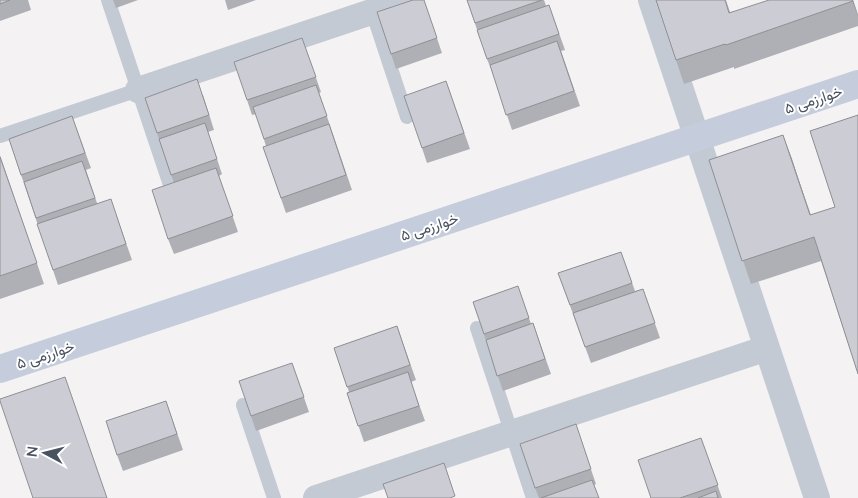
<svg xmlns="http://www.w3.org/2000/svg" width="858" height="498" font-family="Lato,Vazirmatn,sans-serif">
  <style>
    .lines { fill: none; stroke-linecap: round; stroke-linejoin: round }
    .lane { stroke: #c3cad4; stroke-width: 14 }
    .street { stroke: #c3cad4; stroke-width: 26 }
    .secondary { stroke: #c5ccdb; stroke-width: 28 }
    .wall { fill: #afb0b6 }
    .shaded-wall { fill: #8f9094 }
    .building { fill: #cccdd4; stroke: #8f9094 }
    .labels { text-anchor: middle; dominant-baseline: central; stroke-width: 4; stroke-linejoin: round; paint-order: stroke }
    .street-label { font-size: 15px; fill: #495260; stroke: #fff }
  </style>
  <rect width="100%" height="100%" fill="#f4f2f2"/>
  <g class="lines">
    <path class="lane" d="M 108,0 L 173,194
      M 371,8 L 407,117
      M 0,136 L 138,90
      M 477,328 L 533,498
      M 243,405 L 274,498"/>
    <path class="street" d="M 651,0 L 817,498
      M 138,90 L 407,0
      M 316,498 L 767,348"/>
    <path class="secondary" d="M 0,369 L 858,84"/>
  </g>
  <path class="wall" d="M 0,0 L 28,0 L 31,10 L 0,21 Z
    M 113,0 L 138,0 L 116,8 Z
    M 225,0 L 256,0 L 228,10 Z
    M 424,0 L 442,53 L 396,69 L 391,54 Z
    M 467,0 L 544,0 L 546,6 L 549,5 L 565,50 L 561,51 L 580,106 L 512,130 L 493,74 L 487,59 Z
    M 726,0 L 730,12 L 853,0 L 858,14 L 858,26 L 734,69 L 734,67 L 684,84 L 676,60 Z
    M 302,38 L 321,92 L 319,93 L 352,190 L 286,213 L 263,147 L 266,146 L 256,114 L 252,115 L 247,100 Z
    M 446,81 L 470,149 L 427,163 L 422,148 Z
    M 203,95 L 214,130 L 208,132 L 222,174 L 219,176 L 238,232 L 174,254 L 168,239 L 174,183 L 145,98 Z
    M 858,115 L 858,374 L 821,261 L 751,284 L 709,160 L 783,135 L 811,215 L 835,207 L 810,131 Z
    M 72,116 L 91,168 L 86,170 L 97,203 L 116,214 L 132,260 L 58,285 L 9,139 Z
    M 0,155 L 44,284 L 0,299 Z
    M 621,252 L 635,291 L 643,289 L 660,338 L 591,363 L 558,273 Z
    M 518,286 L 531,324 L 533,323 L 551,374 L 503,391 L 473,302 Z
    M 397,326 L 416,380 L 411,382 L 425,421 L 364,442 L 347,393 L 349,392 L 334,348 Z
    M 292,363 L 309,412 L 256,431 L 251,416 Z
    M 166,401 L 183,450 L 123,471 L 117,455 Z
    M 701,438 L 722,498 L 651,498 Z
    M 581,440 L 596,484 L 594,485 L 599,498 L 539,498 L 535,488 Z"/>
  <path class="shaded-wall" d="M 852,0 L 853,0 L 858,16 Z
    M 783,135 L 792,159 L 818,239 L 810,215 Z"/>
  <path class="building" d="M 0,0 L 10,0 L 0,4 Z
    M 413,0 L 424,0 L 437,38 L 391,54 L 377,12 Z
    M 467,0 L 542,0 L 475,23 Z
    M 656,0 L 725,0 L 729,13 L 769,0 L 852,0 L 853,1 L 726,45 L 725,44 L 676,60 Z
    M 549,5 L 559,34 L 487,59 L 477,30 Z
    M 302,38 L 316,77 L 247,100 L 234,62 Z
    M 557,41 L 574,91 L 506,115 L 490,65 Z
    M 197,79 L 209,115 L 157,133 L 145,98 Z
    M 446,81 L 464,133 L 422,148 L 404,96 Z
    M 316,85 L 327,116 L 264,139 L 253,107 Z
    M 858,115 L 858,374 L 814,237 L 742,261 L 709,160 L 783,135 L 810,215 L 835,207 L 810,131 Z
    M 72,116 L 85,153 L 21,175 L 9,139 Z
    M 205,123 L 217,159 L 171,175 L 159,139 Z
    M 329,124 L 346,175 L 281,198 L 263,147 Z
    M 0,157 L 37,263 L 0,276 Z
    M 82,161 L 95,198 L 36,218 L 24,182 Z
    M 216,168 L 233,216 L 168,239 L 152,190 Z
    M 111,199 L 126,244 L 53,270 L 37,224 Z
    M 621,252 L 632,283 L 570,305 L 558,273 Z
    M 518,286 L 529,318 L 484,334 L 473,302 Z
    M 643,289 L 655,323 L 585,347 L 573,313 Z
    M 533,323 L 545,359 L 497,376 L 486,340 Z
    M 397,326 L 410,365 L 347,387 L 334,348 Z
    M 292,363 L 304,397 L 251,416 L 239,381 Z
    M 408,372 L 419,406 L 358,426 L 347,393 Z
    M 65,377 L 107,498 L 33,498 L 0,401 L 0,399 Z
    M 166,401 L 177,434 L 117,455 L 106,421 Z
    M 576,424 L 591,469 L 535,488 L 520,444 Z
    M 701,438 L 718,485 L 680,498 L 651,498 L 638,460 Z
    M 444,463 L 455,496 L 450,498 L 388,498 L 383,484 Z
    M 592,480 L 599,498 L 541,498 Z
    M 716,491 L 718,498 L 698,498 Z"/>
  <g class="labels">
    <g class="street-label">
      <text transform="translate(813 99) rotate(-18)">خوارزمی ۵</text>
      <text transform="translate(429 226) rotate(-18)">خوارزمی ۵</text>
      <text transform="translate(45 354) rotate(-18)">خوارزمی ۵</text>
    </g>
  </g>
  <g transform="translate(45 453) rotate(277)" stroke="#ffffff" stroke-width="4" paint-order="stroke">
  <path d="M0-4L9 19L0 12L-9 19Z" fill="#495260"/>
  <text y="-8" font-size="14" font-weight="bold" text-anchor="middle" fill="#495260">N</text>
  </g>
</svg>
